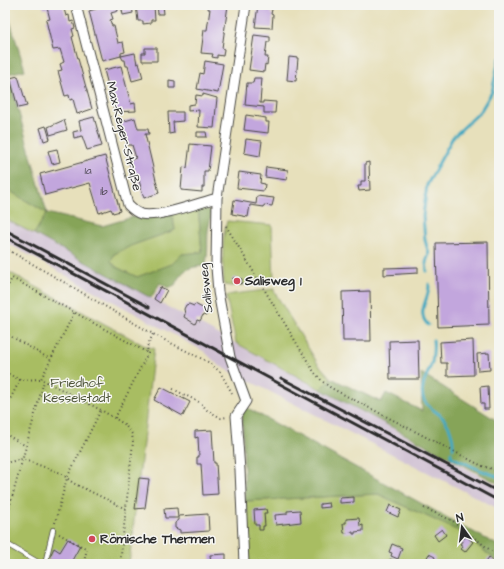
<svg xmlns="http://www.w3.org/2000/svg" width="504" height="569" font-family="'Architects Daughter',sans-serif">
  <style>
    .industrial { fill: #cebed1 }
    .green { fill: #a8bd62; stroke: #6a7446 }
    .forest { fill: #86a458; stroke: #586842 }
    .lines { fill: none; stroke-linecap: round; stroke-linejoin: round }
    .stream { stroke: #42a9c1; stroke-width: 3 }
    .building { fill: #c2a6dd }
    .service-casing { stroke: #474641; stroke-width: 6 }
    .minor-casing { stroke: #474641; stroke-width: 11 }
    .path { stroke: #474641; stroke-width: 2; stroke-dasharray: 1 3; stroke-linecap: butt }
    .service { stroke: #fff; stroke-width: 4.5 }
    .minor { stroke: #fff; stroke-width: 9 }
    .rail { stroke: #2b2b2b; stroke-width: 3 }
    .poi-dot { fill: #d1495b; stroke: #f6f6f2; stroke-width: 1.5 }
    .labels { text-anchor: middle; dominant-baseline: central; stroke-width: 3; stroke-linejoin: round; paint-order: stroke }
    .number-label { font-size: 11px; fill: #514a58 }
    .street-label { font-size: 13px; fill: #2b2b2b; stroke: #f6f6f2 }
    .poi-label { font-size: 13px; font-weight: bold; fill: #2b2b2b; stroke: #f6f6f2; text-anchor: start }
    .park-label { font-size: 13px; fill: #50573c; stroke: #f6f6f2 }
  </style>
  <rect width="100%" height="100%" fill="#f6f6f2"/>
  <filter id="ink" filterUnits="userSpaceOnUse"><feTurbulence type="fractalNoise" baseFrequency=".025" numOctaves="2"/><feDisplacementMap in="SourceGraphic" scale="8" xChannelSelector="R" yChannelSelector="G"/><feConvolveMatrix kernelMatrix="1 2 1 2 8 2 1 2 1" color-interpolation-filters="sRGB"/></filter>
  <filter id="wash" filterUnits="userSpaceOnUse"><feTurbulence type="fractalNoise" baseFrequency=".012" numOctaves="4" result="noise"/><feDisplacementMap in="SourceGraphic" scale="16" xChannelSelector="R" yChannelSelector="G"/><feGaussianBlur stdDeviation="0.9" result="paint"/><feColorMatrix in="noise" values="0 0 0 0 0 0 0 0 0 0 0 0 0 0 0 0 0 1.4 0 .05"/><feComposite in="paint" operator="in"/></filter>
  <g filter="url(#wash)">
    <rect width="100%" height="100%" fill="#e7e0bb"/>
    <path class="industrial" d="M 5,219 L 499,486 L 499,509 L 218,365 L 205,352 L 5,242 Z"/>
    <path class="green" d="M 5,188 L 47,213 L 34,234 L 5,219 Z
      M 198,206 L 202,253 L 182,254 L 173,264 L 137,277 L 116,267 L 111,261 L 114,254 L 133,245 L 175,230 L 172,213 Z
      M 227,221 L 272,225 L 274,281 L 231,286 L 224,285 C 223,265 221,241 227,221 Z
      M 5,270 L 147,347 L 154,348 L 129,564 L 5,564 Z
      M 274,289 L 274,291 L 318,364 L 331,378 L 320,389 L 236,343 L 226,296 L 233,294 Z
      M 378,494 L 461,532 L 499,563 L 499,564 L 249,564 L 245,501 Z"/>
    <path class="forest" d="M 5,5 L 25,70 L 8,74 L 47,213 L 102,226 L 133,217 L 145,218 L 172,213 L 175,230 L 133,245 L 114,254 L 111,261 L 116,267 L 137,277 L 172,264 L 182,254 L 202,252 L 198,206 L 205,208 L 211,212 C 211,219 209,225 208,231 C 207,243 209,255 205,266 C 189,267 182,269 175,285 L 168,288 L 160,283 L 151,298 L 34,234 L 47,213 L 5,188 Z
      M 421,373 L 499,422 L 499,484 L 320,389 L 331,378 L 381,402 L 386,393 L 422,411 Z
      M 242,405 L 499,546 L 499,563 L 461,532 L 378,494 L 245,501 Z"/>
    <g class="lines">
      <path class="stream" d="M 427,271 L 426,262 L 429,254 L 425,240 L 423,216 L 427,185 L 453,137 L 480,112 L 492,92 L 499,59
        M 428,325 C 415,311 430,300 429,284
        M 433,340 C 434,347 433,355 432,362 C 429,373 418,388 424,400 C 427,407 434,410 440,415 C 449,423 454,436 453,448
        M 451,452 L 451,456 L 454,458 L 480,470 L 499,477"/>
    </g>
    <g id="blocks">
      <path class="building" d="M 43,5 L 63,5 L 66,16 L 69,15 L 70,22 L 73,21 L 75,28 L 72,29 L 74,36 L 72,37 L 92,109 L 77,114 L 73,99 L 70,100 L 69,95 L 65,96 L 58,71 L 62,70 L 60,64 L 64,62 L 60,49 L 53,50 L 46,20 L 50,19 L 47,8 L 44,9 Z
        M 109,5 L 117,5 L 118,11 L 111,13 L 113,19 L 110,20 L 112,26 L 114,26 L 118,43 L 123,42 L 125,52 L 121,53 L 121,56 L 102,61 L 89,11 Z
        M 121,5 L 132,5 L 133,13 L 123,15 Z
        M 136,5 L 154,5 L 155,20 L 151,20 L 151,23 L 143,24 L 143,21 L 138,21 Z
        M 157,5 L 163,5 L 164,14 L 158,14 Z
        M 208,5 L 228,5 L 222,48 L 224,49 L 223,56 L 217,55 L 217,58 L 212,57 L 213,54 L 201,53 L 204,30 L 207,30 L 210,9 L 208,9 Z
        M 258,5 L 273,5 L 271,14 L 273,15 L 272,28 L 255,27 Z
        M 254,35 L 270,37 L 270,42 L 267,42 L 265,57 L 268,57 L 267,65 L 265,64 L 264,72 L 249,70 Z
        M 145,48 L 157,48 L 157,61 L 142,61 L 142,53 L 145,53 Z
        M 135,53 L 137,64 L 139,63 L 143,78 L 132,81 L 128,66 L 126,66 L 125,60 L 123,60 L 121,56 Z
        M 289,57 L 298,58 L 296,81 L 287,80 Z
        M 205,61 L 223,64 L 218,93 L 197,89 L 200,73 L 203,74 Z
        M 121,66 L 131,104 L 135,103 L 136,111 L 115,112 L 104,70 Z
        M 18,76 L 27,106 L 18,108 L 10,78 Z
        M 254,78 L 262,78 L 260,103 L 263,103 L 263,101 L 276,102 L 275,113 L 264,113 L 264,107 L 245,105 L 247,83 L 253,83 Z
        M 169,80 L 175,81 L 175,88 L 169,88 Z
        M 203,94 L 217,98 L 214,128 L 198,127 L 199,110 L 188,111 L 188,105 L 195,104 L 196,95 L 203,96 Z
        M 168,112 L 183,112 L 183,121 L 173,122 L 174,133 L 169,134 Z
        M 246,115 L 266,118 L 266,122 L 269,122 L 268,133 L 244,130 Z
        M 94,117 L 102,146 L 87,150 L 82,136 L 74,138 L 73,132 L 81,130 L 79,121 Z
        M 135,118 L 138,129 L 148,129 L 149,134 L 145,134 L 159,193 L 144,198 L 138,177 L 136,177 L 135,174 L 133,175 L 129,160 L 136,158 L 132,145 L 128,145 L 126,136 L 122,137 L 118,123 Z
        M 64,120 L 67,130 L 50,135 L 48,127 Z
        M 46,126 L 50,139 L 44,141 L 40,128 Z
        M 197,132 L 206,132 L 207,137 L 197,137 Z
        M 246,139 L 262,141 L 260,156 L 244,153 Z
        M 190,144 L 211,146 L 208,171 L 204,171 L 204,187 L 202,187 L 202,192 L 181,190 L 183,167 L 187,168 Z
        M 57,149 L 60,162 L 52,164 L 48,151 Z
        M 105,156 L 120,211 L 113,213 L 111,209 L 99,213 L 90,183 L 45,195 L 40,174 Z
        M 369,162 L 370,190 L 359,191 L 358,186 L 361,186 L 361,181 L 365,181 L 365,163 Z
        M 266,167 L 288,170 L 287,180 L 265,177 Z
        M 239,172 L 261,175 L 260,183 L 265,184 L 264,191 L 237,188 Z
        M 257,196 L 274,198 L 272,206 L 264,205 L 264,207 L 250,205 L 248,217 L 232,214 L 234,200 L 256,204 Z
        M 488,242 L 489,325 L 438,327 L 436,243 Z
        M 418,267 L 418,273 L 384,275 L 384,268 Z
        M 233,278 L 242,279 L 241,284 L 232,282 Z
        M 160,287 L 167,290 L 160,303 L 154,299 Z
        M 370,291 L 371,341 L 343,341 L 342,292 Z
        M 189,304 L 194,306 L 195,304 L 208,311 L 206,316 L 203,315 L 200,321 L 197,320 L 195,324 L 184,317 L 185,314 L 184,309 L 186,305 Z
        M 418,340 L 419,379 L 390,379 L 389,341 Z
        M 473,340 L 474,375 L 447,376 L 447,363 L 441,363 L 440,342 Z
        M 489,353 L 490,370 L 478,371 L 477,354 Z
        M 488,386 L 489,409 L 484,409 L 484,404 L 481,404 L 480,387 Z
        M 161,387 L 190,402 L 183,416 L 154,400 Z
        M 212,430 L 214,463 L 216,463 L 218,494 L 203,495 L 201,464 L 197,464 L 197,457 L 199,457 L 198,437 L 195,438 L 195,431 Z
        M 139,478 L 149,479 L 145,508 L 135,509 Z
        M 354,497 L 354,502 L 340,503 L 340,498 Z
        M 329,503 L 330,507 L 320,508 L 320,504 Z
        M 390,505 L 401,510 L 398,517 L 387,512 Z
        M 177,508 L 178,518 L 165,518 L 164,509 Z
        M 266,509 L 267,513 L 264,513 L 265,526 L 263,526 L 263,530 L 259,530 L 259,525 L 255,525 L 254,510 Z
        M 300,510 L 301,522 L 276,525 L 275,515 L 287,514 L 287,511 Z
        M 208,514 L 209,531 L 180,533 L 180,530 L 175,528 L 175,523 L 179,520 L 179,516 Z
        M 359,518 L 360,526 L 363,525 L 363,531 L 355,532 L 355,534 L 353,534 L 353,532 L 344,533 L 343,523 L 346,523 L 346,519 Z
        M 442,529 L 446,535 L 438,541 L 434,535 Z
        M 466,536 L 473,542 L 465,552 L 461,549 L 463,546 L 460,544 Z
        M 68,539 L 80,546 L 70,564 L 54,564 L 48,560 L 54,548 L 60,552 Z
        M 392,544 L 402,548 L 398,559 L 391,556 L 392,553 L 389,552 Z
        M 226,554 L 226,564 L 211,564 L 210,555 Z
        M 429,554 L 435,557 L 434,560 L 437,562 L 436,564 L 423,564 Z
        M 489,557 L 498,564 L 487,564 L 485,563 Z
        M 391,559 L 394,564 L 384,564 Z"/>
    </g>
  </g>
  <g filter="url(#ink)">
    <use href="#blocks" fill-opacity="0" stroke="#474641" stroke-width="1"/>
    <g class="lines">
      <g class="service-casing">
        <path id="service" d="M 5,543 L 41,564
          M 45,564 L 53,530"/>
      </g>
      <g class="minor-casing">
        <path id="minor" d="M 76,5 L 128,205 C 132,209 135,212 141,214 C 160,218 198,203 217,198
          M 244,564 L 240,470 L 236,416 L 246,401 L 230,357 L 218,292 L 216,267 L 217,198 L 246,5"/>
      </g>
      <path class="path" d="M 226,226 L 314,372 L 323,382 L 331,388 L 482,466 L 499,471
        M 5,248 L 153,334 L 210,363 L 220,372 L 232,393
        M 5,292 L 12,278 L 148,353
        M 74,313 L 41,379 L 101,410 L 124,424 L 132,434 L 133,442 L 120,564
        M 5,333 L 50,359
        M 5,372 L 20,380 L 41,379
        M 173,389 L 201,403 L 207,410 L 221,418 L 227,417
        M 5,409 L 20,380
        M 115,418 L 148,353 L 147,347 L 153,334
        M 5,434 L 26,446
        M 5,463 L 22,459 L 61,473 L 73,483 L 126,509
        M 424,508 L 453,521 L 499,557
        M 5,523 L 44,381
        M 55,523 L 67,478 L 101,410
        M 59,534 L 87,549 L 84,561 L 86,564"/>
      <use href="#service" class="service"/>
      <use href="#minor" class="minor"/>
      <path class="rail" d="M 5,230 L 149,307
        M 5,237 L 499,501
        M 281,378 L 499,492"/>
    </g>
  </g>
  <g class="poi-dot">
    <circle cx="237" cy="281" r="4"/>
    <circle cx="92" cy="539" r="4"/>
  </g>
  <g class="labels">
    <g class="number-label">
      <text x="88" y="170">1a</text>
      <text x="104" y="191">1b</text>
    </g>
    <g class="street-label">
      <text transform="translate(124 136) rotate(76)">Max-Reger-Straße</text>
      <text transform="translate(206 288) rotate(-96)">Salisweg</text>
    </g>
    <g class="poi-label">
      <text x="245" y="281">Salisweg 1</text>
      <text x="100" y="539">Römische Thermen</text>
    </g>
    <g class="park-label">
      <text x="77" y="383">Friedhof<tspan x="77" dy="15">Kesselstadt</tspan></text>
    </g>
  </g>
  <rect width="504" height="569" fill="none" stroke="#f6f6f2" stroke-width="20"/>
  <g transform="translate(462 527) rotate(346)" stroke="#f6f6f2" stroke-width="3" paint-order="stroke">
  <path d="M0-3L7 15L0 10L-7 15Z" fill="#2b2b2b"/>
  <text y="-6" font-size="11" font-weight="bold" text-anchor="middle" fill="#2b2b2b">N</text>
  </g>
</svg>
